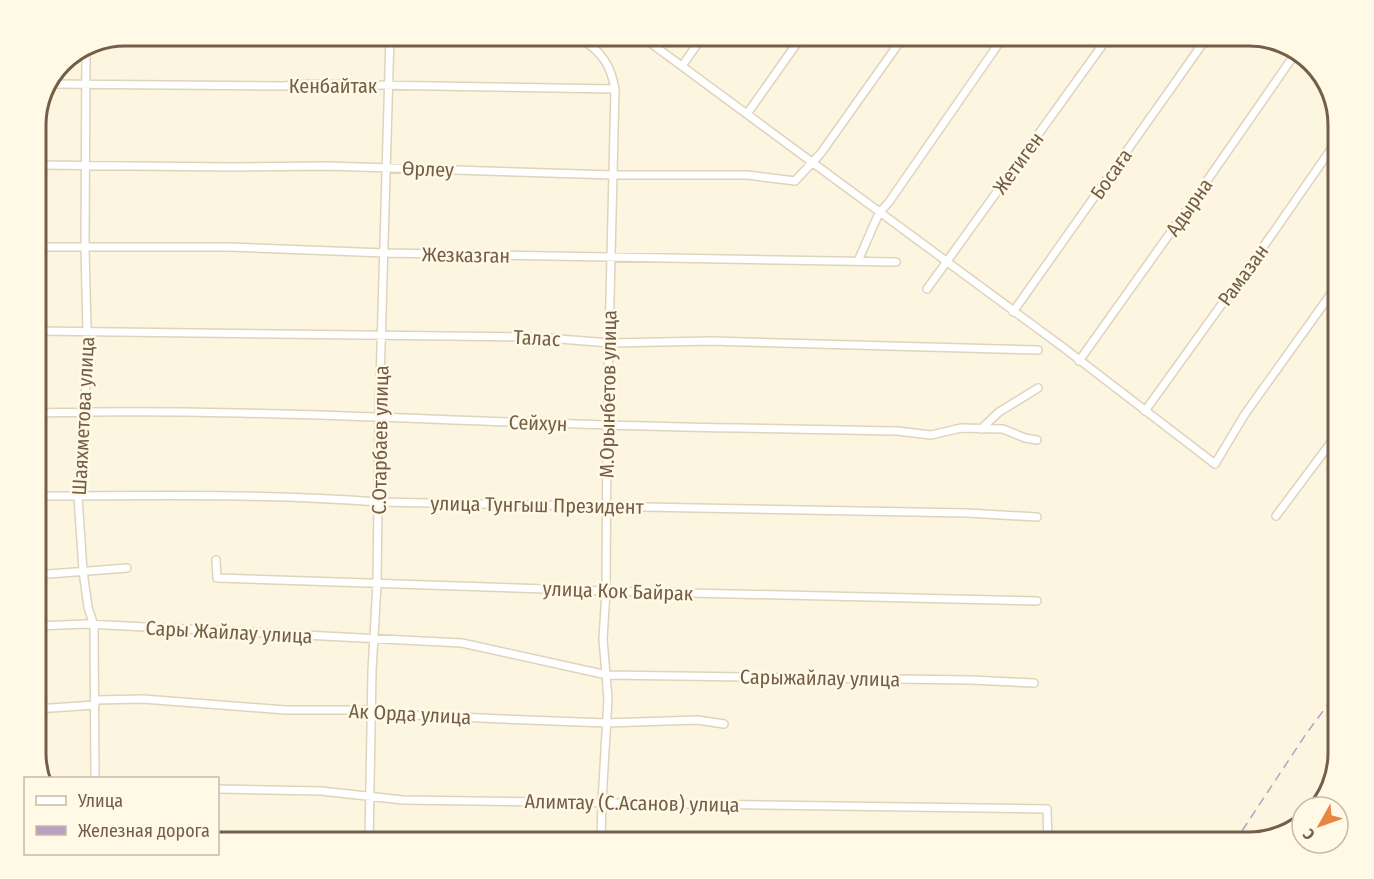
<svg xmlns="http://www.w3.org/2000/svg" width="1374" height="879" font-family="'Fira Sans Condensed',sans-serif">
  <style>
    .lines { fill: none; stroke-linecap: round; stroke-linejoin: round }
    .minor-casing { stroke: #e0d3bc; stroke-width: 10 }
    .minor { stroke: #fff; stroke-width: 7 }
    .rail { stroke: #ba9fc5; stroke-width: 1.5; stroke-dasharray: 9 6; stroke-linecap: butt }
    .labels { text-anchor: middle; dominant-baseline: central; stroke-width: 5; stroke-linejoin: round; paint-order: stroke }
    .street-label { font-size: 20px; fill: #735e47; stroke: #fff9e6 }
    .rim { fill: none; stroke: #735e47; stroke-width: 3 }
  </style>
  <rect width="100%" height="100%" fill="#fcf6e0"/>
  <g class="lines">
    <g class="minor-casing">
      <path id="minor" d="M 574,36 C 584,40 590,42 600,36
        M 641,36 L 1064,348 L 1215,464 L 1245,414 L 1338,284
        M 584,41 C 603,53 611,67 615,89 L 607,425 L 606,591 L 603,639 L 608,699 L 602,802 L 601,843
        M 86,52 L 85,248 L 87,330 L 85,411 L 78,496 L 83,571 L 88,607 L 94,626 L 95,778
        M 682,66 L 703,36
        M 52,84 L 283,86 L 311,84 L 615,89
        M 747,114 L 802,36
        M 36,165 L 232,167 L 327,166 L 613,175 L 747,175 L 795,181 L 821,153 L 904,36
        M 36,247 L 230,247 L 385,253 L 896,262
        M 858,261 L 879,213 L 889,202 L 1004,36
        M 927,289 L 1109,36
        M 1013,312 L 1208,36
        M 36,331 L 534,337 L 610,343 L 711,341 L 1038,350
        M 1079,361 L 1195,198 L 1297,51
        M 1145,411 L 1273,233 L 1338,139
        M 36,413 C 227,408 417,420 607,425 C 703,428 800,429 897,431 L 931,435 L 961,428 L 1003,429 L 1025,438 L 1037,440
        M 981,429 L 999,412 L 1038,388
        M 36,496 C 150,496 265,493 378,502 L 967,513 L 1037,517
        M 1276,516 L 1338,433
        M 216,560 L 217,578 L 606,591 L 1037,601
        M 36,575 L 127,568
        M 36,626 L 86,624 L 462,643 L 607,675 L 971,680 L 1034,683
        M 95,700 L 143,699 L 285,710 L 372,710 L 414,715 L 503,719 L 606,723 L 697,720 L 724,724
        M 36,709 L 95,705
        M 218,789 L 321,791 L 403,800 L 1047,809 L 1048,843
        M 369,843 L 372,671 L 377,584 L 379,416 L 390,36"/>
    </g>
    <use href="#minor" class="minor"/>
    <path class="rail" d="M 1234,843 L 1306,734 L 1338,691"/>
  </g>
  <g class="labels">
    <g class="street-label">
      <text x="333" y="86">Кенбайтак</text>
      <text transform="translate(1018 163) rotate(-54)">Жетиген</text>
      <text transform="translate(428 169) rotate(2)">Өрлеу</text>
      <text transform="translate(1111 174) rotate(-55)">Босаға</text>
      <text transform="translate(1189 207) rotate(-55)">Адырна</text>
      <text transform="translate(466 255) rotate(1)">Жезказган</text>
      <text transform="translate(1243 275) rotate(-54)">Рамазан</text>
      <text transform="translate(537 338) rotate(3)">Талас</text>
      <text transform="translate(608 394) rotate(-89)">М.Орынбетов улица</text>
      <text transform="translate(83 416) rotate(-87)">Шаяхметова улица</text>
      <text transform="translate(538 423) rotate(2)">Сейхун</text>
      <text transform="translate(380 440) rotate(-89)">С.Отарбаев улица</text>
      <text transform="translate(537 505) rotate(1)">улица Тунгыш Президент</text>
      <text transform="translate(618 591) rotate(2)">улица Кок Байрак</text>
      <text transform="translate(229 632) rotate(3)">Сары Жайлау улица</text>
      <text transform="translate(820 678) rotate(1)">Сарыжайлау улица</text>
      <text transform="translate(410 714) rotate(3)">Ак Орда улица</text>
      <text transform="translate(632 803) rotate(1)">Алимтау (С.Асанов) улица</text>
    </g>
  </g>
  <path d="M0 0H1374V879H0ZM125 46H1249A79 79 0 0 1 1328 125V753A79 79 0 0 1 1249 832H125A79 79 0 0 1 46 753V125A79 79 0 0 1 125 46Z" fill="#fff9e6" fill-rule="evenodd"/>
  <path class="rim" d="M125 46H1249A79 79 0 0 1 1328 125V753A79 79 0 0 1 1249 832H125A79 79 0 0 1 46 753V125A79 79 0 0 1 125 46Z"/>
  <rect x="24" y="777" width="195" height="78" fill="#fff9e6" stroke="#c7bba6" stroke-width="1.5"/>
  <rect x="36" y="796" width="30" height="9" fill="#ffffff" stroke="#c7bba6" stroke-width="1.5"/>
  <text x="78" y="807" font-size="18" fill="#735e47">Улица</text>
  <rect x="36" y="826" width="30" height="9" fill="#ba9fc5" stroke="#c7bba6" stroke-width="1.5"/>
  <text x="78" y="837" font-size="18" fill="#735e47">Железная дорога</text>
  <g transform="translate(1320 825) rotate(230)"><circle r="28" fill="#fff9e6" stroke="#c7bba6" stroke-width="1.5"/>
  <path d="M0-4.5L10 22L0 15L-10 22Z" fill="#e98442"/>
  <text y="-9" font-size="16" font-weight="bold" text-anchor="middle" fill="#735e47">С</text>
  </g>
</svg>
